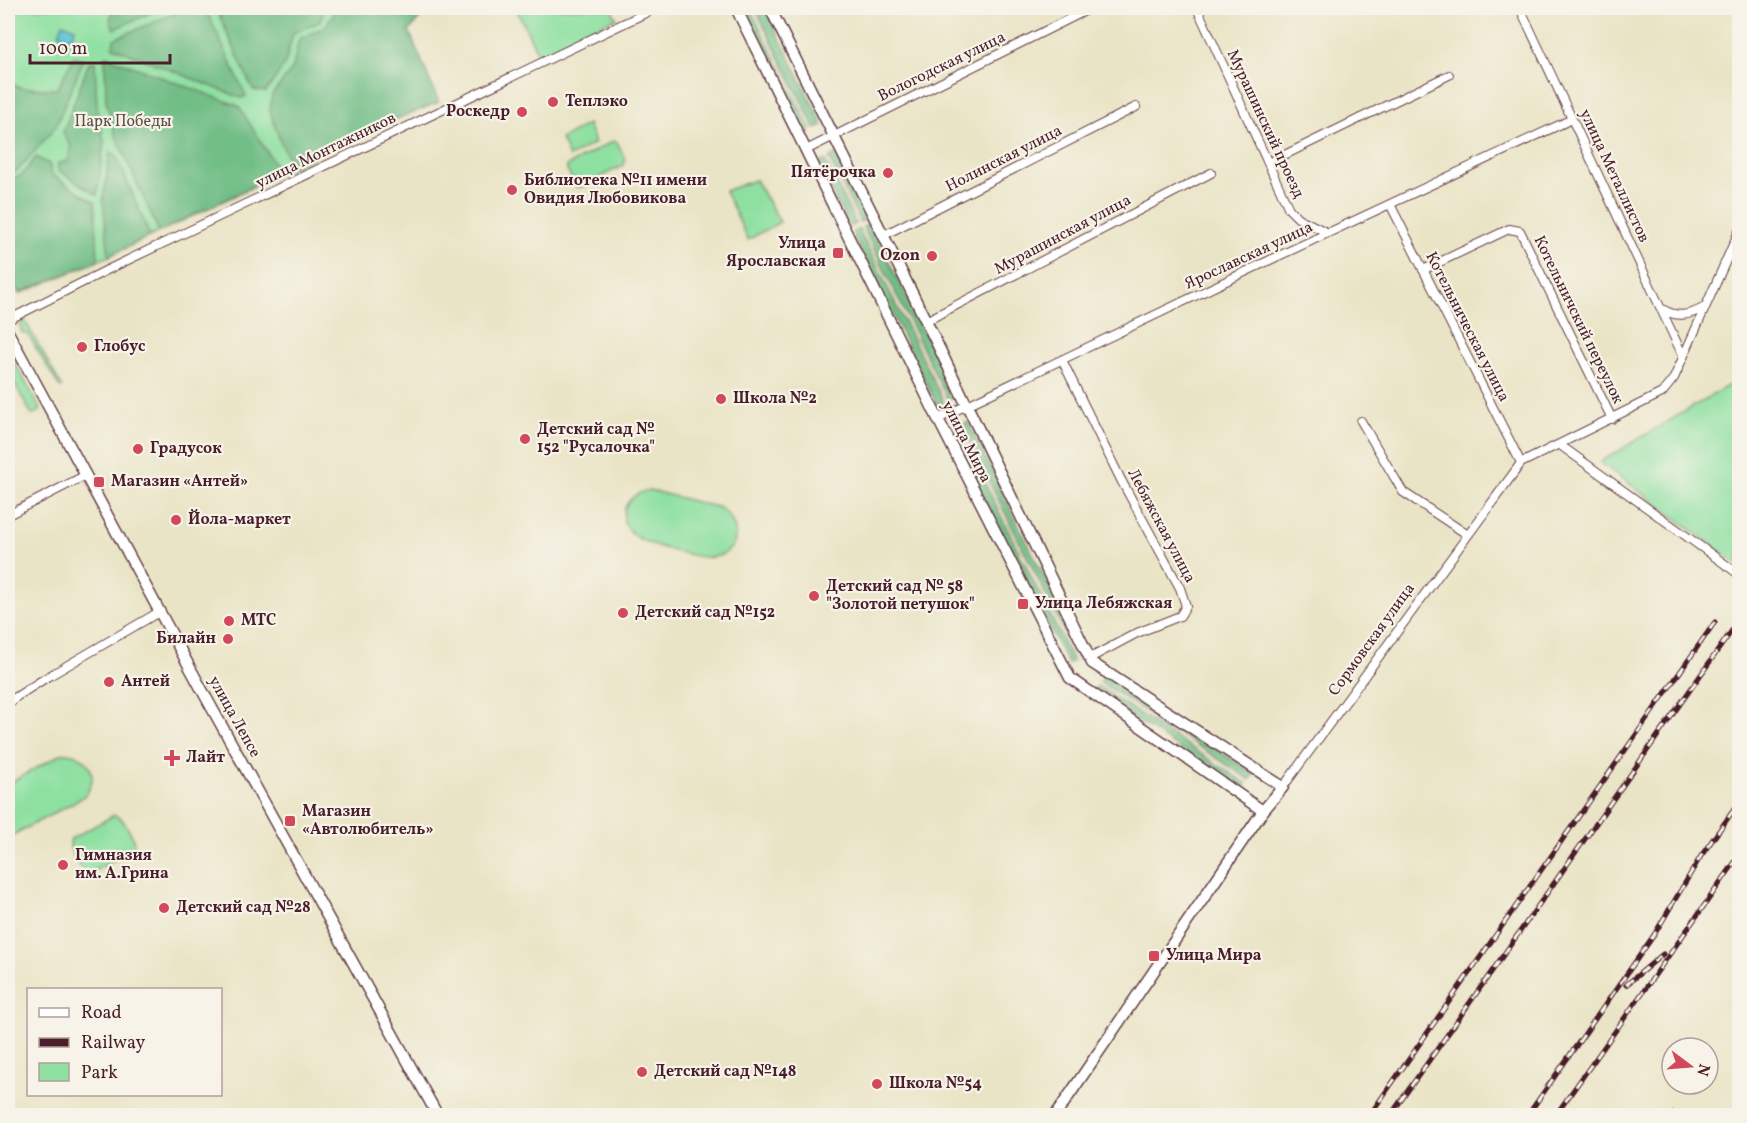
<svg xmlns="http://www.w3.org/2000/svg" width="1747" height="1123" font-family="Vollkorn,serif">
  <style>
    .green { fill: #8ee0a1; stroke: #6c8066; stroke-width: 1.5 }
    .forest { fill: #72be87; stroke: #5e6e59; stroke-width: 1.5 }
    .water { fill: #5cc7d6; stroke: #537380; stroke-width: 1.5 }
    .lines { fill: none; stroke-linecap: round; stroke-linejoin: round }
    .street-casing { stroke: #623d42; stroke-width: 10 }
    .secondary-casing { stroke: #623d42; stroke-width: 13 }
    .street { stroke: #fff; stroke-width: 8 }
    .secondary { stroke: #fff; stroke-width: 10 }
    .rail-casing { stroke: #4a1f2b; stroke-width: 5 }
    .rail { stroke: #f7f3e8; stroke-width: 3; stroke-dasharray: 9; stroke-linecap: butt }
    .poi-dot { fill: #d1495b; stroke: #f7f3e8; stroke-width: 2 }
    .labels { text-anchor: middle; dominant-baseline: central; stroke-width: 4.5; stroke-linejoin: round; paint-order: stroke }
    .street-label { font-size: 16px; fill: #4a1f2b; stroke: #f7f3e8 }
    .poi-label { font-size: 16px; font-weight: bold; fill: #4a1f2b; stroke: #f7f3e8; text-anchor: start }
    .park-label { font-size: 16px; fill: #5b4f48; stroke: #f7f3e8 }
  </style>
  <rect width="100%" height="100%" fill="#f7f3e8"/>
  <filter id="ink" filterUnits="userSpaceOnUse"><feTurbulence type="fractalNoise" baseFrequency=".0167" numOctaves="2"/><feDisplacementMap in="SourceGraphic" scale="12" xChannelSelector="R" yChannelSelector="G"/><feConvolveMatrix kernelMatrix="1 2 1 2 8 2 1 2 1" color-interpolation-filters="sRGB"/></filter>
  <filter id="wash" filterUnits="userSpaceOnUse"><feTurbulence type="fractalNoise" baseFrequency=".008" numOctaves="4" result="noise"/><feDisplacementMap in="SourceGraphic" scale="24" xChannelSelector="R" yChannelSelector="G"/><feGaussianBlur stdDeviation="1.35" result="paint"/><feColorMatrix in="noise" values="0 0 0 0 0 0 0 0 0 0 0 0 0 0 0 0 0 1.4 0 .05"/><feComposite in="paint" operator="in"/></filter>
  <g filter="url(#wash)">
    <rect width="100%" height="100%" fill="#eae4c6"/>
    <path class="green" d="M 8,8 L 337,8 L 384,124 L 109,256 L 19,294 L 8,274 Z
      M 516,8 L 611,8 L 616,18 L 572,38 L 541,60 Z
      M 588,124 L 595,143 L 569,157 L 561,139 Z
      M 613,141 L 617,142 L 625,159 L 624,165 L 581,187 L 576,187 L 567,170 L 567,166 Z
      M 755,180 L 780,222 L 748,240 L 725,191 Z
      M 24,319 L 62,387 L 60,388 L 28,334 L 22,333 L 20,326 Z
      M 8,350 L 41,410 L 32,415 L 8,371 Z
      M 1739,379 L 1739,565 L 1600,462 Z
      M 649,490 L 720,508 C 741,523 742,551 714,557 C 703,560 654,546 642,540 C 634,537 629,531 625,524 C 620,506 631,494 649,490 Z
      M 67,753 C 93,755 101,784 80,799 L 8,838 L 8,784 L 61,754 Z
      M 114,815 L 121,818 C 127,828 137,838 133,850 L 90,873 L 85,872 C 77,864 67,850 71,839 Z"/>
    <path class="forest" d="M 115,8 L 162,8 L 114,29 L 110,19 Z
      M 187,8 L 205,8 L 246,96 L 241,98 L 113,47 L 114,39 Z
      M 216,8 L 322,8 L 324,11 L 319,22 L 293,33 L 285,64 L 266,92 L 253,90 Z
      M 337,8 L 425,8 L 426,11 L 409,31 L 439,102 L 384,124 L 292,168 L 279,138 L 270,111 L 272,95 L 293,68 L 299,39 L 325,27 Z
      M 740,8 L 750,8 L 811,131 L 804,135 Z
      M 755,8 L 765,8 L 823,125 L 815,129 Z
      M 105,56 L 239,106 L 280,173 L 159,232 L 115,134 L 106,101 Z
      M 74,57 L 83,61 L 55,128 L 17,171 L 8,174 L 8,82 L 21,88 L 57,89 Z
      M 89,62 L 95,62 L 97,110 L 104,141 L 97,195 L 58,170 L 58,163 L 68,161 L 71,146 L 63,133 Z
      M 110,152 L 116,155 L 150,236 L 109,256 L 103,201 Z
      M 837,154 L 868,218 L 860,222 L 829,158 Z
      M 36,157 L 49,164 L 52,175 L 95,202 L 98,261 L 19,293 L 8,274 L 8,180 L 22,175 Z
      M 825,160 L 856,224 L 849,227 L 818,164 Z
      M 870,223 L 955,396 L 948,400 L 863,227 Z
      M 859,229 L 944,402 L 937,405 L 852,233 Z
      M 968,422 L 1083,656 L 1078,659 L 961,425 Z
      M 957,427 L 1073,661 L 1068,664 L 950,431 Z
      M 1104,675 L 1254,774 L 1250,780 L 1100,682 Z
      M 1097,686 L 1247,784 L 1243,791 L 1093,691 Z"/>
    <path class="water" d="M 63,23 L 75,28 L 71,39 L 59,34 Z"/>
  </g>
  <g filter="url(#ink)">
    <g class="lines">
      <g class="street-casing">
        <path id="street" d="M 1197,8 L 1289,209 L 1298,218 L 1328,233
          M 1520,8 L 1683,356
          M 806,150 L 1091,8
          M 1268,163 L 1449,75
          M 1390,204 L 1521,463
          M 884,235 L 1136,107
          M 1423,270 L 1509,229 L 1520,231 L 1612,419
          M 1662,309 C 1677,318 1689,316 1705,307
          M 8,320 L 107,270 L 656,8
          M 926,321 L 1211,173
          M 1062,360 L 1121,480 L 1180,588 L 1186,606 L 1180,616 L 1137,633 L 1090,658
          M 938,419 L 1270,260 L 1572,119
          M 1361,421 L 1403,492 L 1468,535
          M 1560,445 L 1740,575
          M 8,515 L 86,475
          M 8,706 L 16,697 L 44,679 L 159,612
          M 1283,787 L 1521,463 L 1662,393 L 1674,378 L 1740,229"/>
      </g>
      <g class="secondary-casing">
        <path id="secondary" d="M 736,8 L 938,419 L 1070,678 L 1263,811
          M 770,8 L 926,321 L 1092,663 L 1283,787 L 1263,811 L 1055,1116
          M 8,332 L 208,701 L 438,1116"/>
      </g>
      <use href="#street" class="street"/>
      <use href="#secondary" class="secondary"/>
      <g class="rail-casing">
        <path id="rail" d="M 1626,985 L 1663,954
          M 1369,1116 L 1715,622
          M 1390,1116 L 1740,619
          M 1527,1116 L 1654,935 L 1701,856 L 1740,801
          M 1555,1116 L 1740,855
          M 1673,1116 L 1674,1113"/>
      </g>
      <use href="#rail" class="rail"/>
    </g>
  </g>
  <g class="poi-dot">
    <circle cx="553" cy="102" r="6"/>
    <circle cx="522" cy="112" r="6"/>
    <circle cx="888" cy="173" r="6"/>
    <circle cx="512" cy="190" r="6"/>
    <rect x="832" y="247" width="12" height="12" rx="3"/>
    <circle cx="932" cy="256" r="6"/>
    <circle cx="82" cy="347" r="6"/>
    <circle cx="721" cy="399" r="6"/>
    <circle cx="525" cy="439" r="6"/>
    <circle cx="138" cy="449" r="6"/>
    <rect x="93" y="476" width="12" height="12" rx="3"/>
    <circle cx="176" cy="520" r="6"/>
    <circle cx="814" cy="596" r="6"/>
    <rect x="1017" y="598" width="12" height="12" rx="3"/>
    <circle cx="623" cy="613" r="6"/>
    <circle cx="229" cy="621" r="6"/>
    <circle cx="228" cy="639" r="6"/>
    <circle cx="109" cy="682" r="6"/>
    <path d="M169 749h6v6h6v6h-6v6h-6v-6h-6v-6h6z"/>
    <rect x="284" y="815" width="12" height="12" rx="3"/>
    <circle cx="63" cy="865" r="6"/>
    <circle cx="164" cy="908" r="6"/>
    <rect x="1148" y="950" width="12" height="12" rx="3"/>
    <circle cx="642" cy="1072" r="6"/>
    <circle cx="877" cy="1084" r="6"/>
  </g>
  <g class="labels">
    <g class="street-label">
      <text transform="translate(942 67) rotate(-26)">Вологодская улица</text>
      <text transform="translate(1265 124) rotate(65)">Мурашинский проезд</text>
      <text transform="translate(326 151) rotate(-26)">улица Монтажников</text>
      <text transform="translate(1004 159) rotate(-27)">Нолинская улица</text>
      <text transform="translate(1614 176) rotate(65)">улица Металлистов</text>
      <text transform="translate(1063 235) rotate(-28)">Мурашинская улица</text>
      <text transform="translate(1249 256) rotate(-25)">Ярославская улица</text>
      <text transform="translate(1578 320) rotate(64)">Котельничский переулок</text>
      <text transform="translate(1467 327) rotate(63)">Котельническая улица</text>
      <text transform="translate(966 442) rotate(63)">улица Мира</text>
      <text transform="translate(1161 526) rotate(62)">Лебяжская улица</text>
      <text transform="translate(1372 640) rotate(-54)">Сормовская улица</text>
      <text transform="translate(234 717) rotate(61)">улица Лепсе</text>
    </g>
    <g class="poi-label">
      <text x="565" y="102">Теплэко</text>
      <text x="510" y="112" text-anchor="end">Роскедр</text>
      <text x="876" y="173" text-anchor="end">Пятёрочка</text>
      <text x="524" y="181">Библиотека №11 имени<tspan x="524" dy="18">Овидия Любовикова</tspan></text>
      <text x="826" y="244" text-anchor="end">Улица<tspan x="826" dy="18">Ярославская</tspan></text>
      <text x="920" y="256" text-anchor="end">Ozon</text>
      <text x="94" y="347">Глобус</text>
      <text x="733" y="399">Школа №2</text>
      <text x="537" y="430">Детский сад №<tspan x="537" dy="18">152 "Русалочка"</tspan></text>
      <text x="150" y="449">Градусок</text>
      <text x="111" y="482">Магазин «Антей»</text>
      <text x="188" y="520">Йола-маркет</text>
      <text x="826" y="587">Детский сад № 58<tspan x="826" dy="18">"Золотой петушок"</tspan></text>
      <text x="1035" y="604">Улица Лебяжская</text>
      <text x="635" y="613">Детский сад №152</text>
      <text x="241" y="621">МТС</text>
      <text x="216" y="639" text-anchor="end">Билайн</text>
      <text x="121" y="682">Антей</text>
      <text x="186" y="758">Лайт</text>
      <text x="302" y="812">Магазин<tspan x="302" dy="18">«Автолюбитель»</tspan></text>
      <text x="75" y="856">Гимназия<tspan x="75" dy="18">им. А.Грина</tspan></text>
      <text x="176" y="908">Детский сад №28</text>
      <text x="1166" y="956">Улица Мира</text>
      <text x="654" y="1072">Детский сад №148</text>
      <text x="889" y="1084">Школа №54</text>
    </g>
    <g class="park-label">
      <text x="123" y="122">Парк Победы</text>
    </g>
  </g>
  <rect width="1747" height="1123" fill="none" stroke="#f7f3e8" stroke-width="30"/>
  <rect x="27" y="988" width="195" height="108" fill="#f7f3e8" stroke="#b29e9c" stroke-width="1.5"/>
  <rect x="39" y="1008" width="30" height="9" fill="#ffffff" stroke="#b29e9c" stroke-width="1.5"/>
  <text x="81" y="1018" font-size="18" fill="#4a1f2b">Road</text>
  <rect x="39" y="1038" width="30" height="9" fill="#4a1f2b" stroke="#b29e9c" stroke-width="1.5"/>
  <text x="81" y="1048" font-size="18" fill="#4a1f2b">Railway</text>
  <rect x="39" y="1063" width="30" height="18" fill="#8ee0a1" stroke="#b29e9c" stroke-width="1.5"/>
  <text x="81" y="1078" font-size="18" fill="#4a1f2b">Park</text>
  <g transform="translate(1690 1066) rotate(106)"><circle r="28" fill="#f7f3e8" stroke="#b29e9c" stroke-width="1.5"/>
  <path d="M0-4.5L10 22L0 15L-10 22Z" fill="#d1495b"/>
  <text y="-9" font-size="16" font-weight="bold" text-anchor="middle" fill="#4a1f2b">N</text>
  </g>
  <path d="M30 54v9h140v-9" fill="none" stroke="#4a1f2b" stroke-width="3"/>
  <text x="39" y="54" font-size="18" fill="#4a1f2b" stroke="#f7f3e8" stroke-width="4.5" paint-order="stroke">100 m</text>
</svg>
